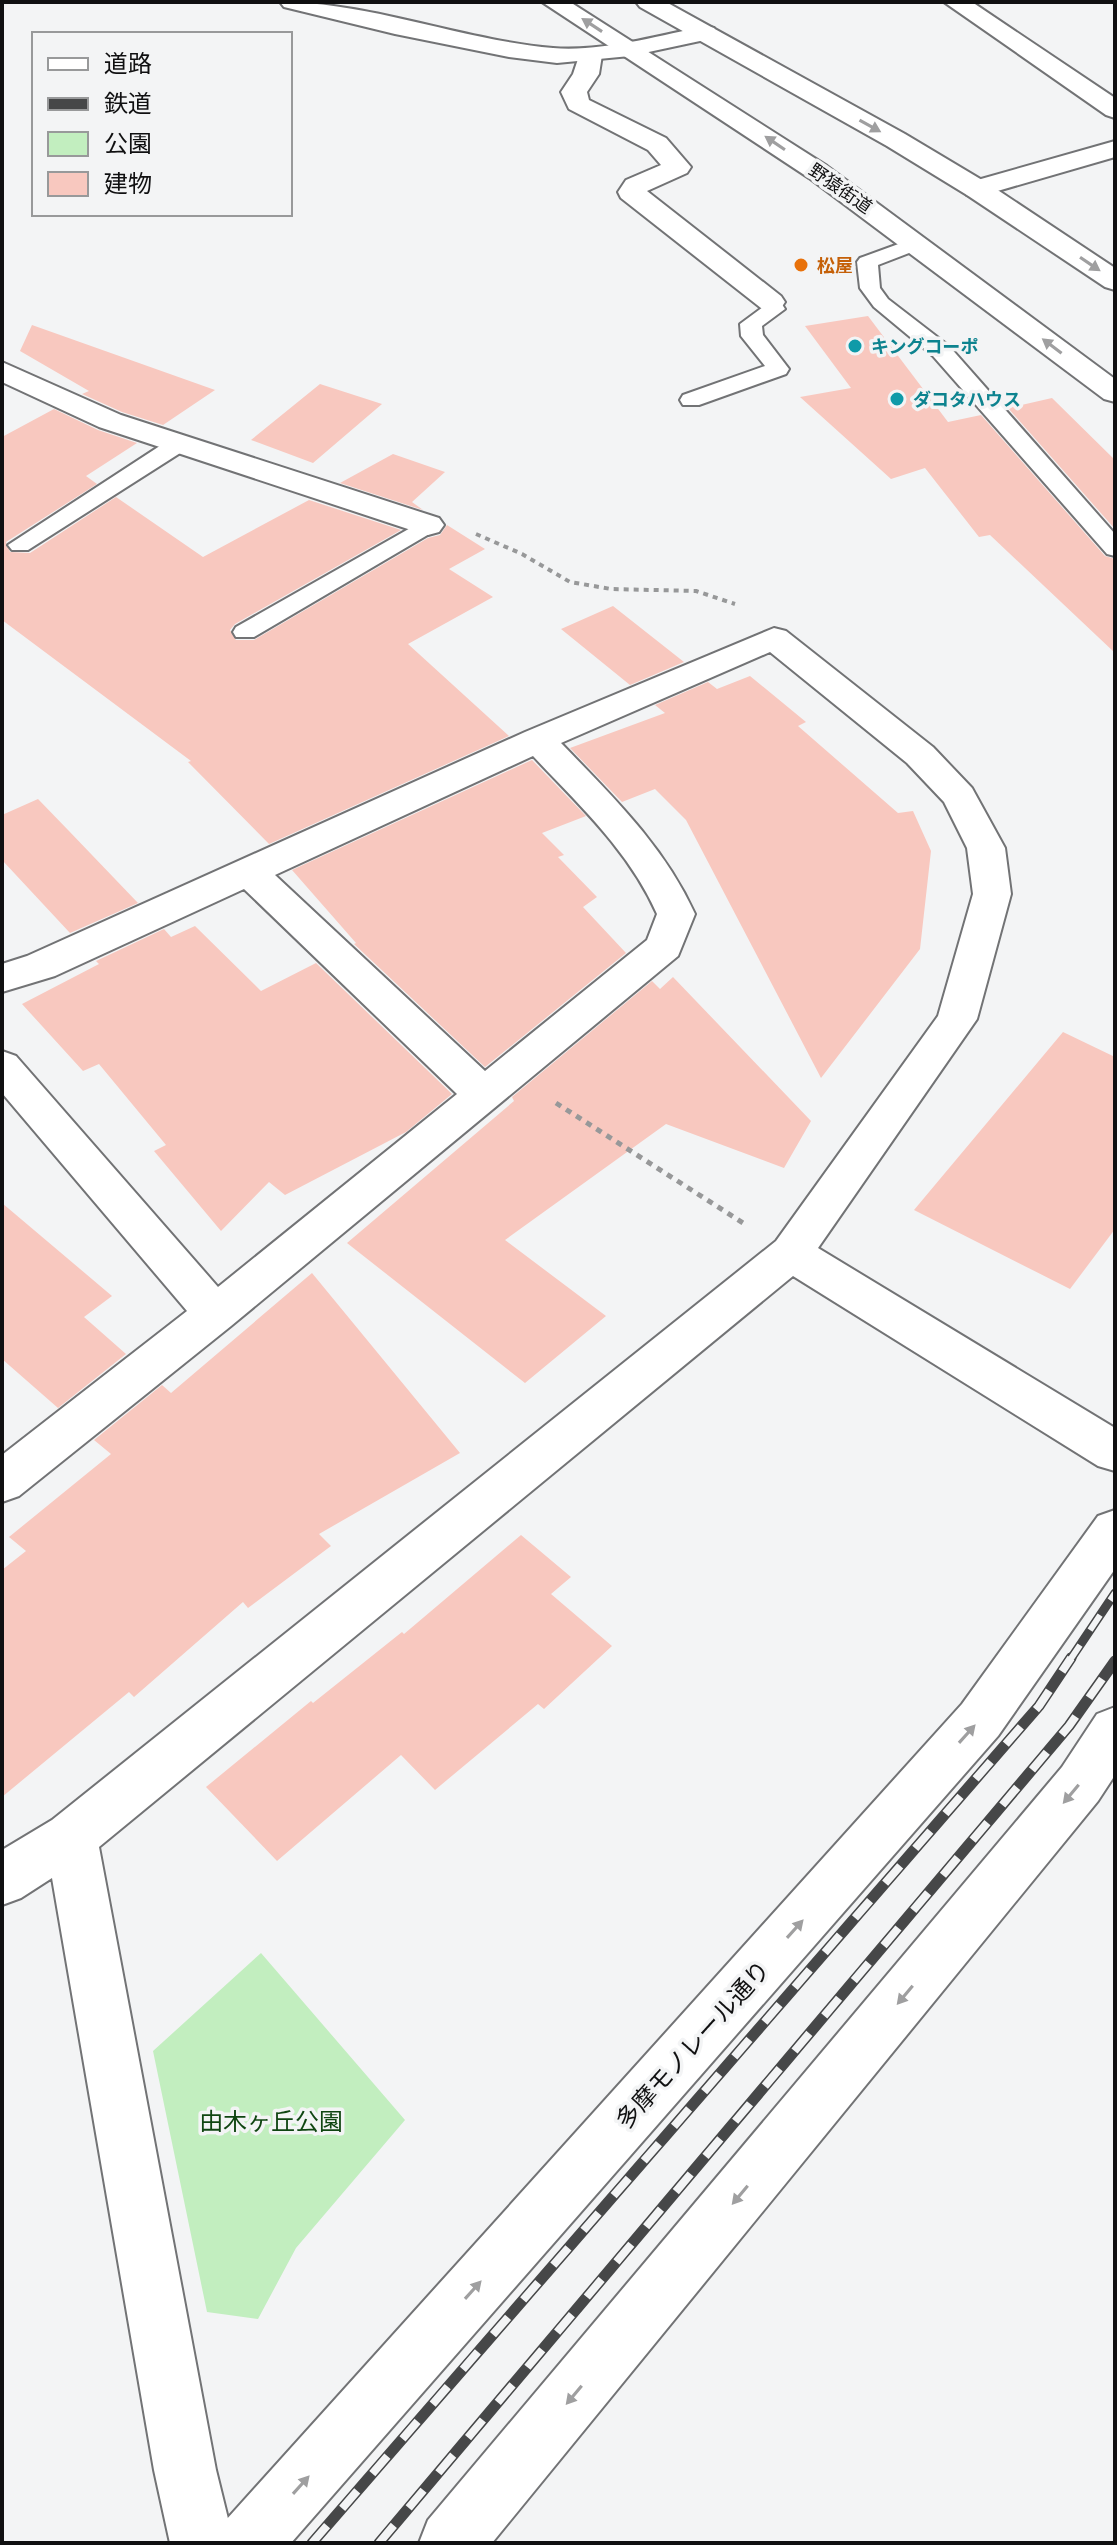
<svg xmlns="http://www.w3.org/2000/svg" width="1117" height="2545" font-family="Manrope,'Noto Sans JP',sans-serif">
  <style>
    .green { fill: #c2eebf }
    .building { fill: #f8c8bf }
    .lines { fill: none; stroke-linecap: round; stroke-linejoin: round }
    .service-casing { stroke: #727375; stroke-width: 4 }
    .minor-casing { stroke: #727375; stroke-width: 4 }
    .tertiary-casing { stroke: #727375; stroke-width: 4 }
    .secondary-casing { stroke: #727375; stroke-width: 4 }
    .primary-casing { stroke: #727375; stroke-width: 4 }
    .path-far1 { stroke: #979899; stroke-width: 4; stroke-dasharray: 5 5; stroke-linecap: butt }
    .path { stroke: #979899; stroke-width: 5; stroke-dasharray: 6 6; stroke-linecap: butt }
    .service { fill: #fff; fill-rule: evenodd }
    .minor { fill: #fff; fill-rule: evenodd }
    .tertiary { fill: #fff; fill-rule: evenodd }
    .secondary { fill: #fff; fill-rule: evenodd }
    .primary { fill: #fff; fill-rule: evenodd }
    .rail-far1-casing { stroke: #464748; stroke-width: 9 }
    .rail-casing { stroke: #464748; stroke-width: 11 }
    .rail-far1 { stroke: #f3f4f5; stroke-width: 6; stroke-dasharray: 18; stroke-linecap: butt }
    .rail { stroke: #f3f4f5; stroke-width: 8; stroke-dasharray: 23; stroke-linecap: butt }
    .oneway { fill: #9f9fa0 }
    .food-dot { fill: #e8710a; stroke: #f3f4f5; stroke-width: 3 }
    .culture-dot { fill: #0f9aa8; stroke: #f3f4f5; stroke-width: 3 }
    .labels { text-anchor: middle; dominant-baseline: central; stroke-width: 7; stroke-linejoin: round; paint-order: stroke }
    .far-street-label { font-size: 18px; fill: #101011; stroke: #f3f4f5 }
    .far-food-label { font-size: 18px; font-weight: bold; fill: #c56008; stroke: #f3f4f5; text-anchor: start }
    .far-culture-label { font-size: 18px; font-weight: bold; fill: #0d838f; stroke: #f3f4f5; text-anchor: start }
    .near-street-label { font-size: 24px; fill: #101011; stroke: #f3f4f5 }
    .near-park-label { font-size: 24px; fill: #104612; stroke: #f3f4f5 }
  </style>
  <rect width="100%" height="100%" fill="#f3f4f5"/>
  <path class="green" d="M 261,1953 L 405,2120 L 296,2248 L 258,2319 L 207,2312 L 153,2051 Z"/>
  <path class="building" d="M 868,316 L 948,422 L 981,415 L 1105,556 L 1115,559 L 1115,653 L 990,535 L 979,537 L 925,468 L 891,479 L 800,397 L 851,388 L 805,326 Z
    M 32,325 L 215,390 L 163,425 L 122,412 L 82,394 L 89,391 L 20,351 Z
    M 320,384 L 382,404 L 313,463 L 251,440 Z
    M 1052,398 L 1115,460 L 1115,529 L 1008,408 Z
    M 54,409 L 98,430 L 137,443 L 86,476 L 97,484 L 6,542 L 10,552 L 30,553 L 116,497 L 203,557 L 309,500 L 401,530 L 235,624 L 230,630 L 236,640 L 254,640 L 428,538 L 440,535 L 447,525 L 485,549 L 449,569 L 493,597 L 408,644 L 509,736 L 269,844 L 188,762 L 191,761 L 2,620 L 2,437 Z
    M 393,454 L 445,472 L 412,502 L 423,510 L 340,483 Z
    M 613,606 L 684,662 L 630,685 L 561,629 Z
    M 750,676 L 806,722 L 798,726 L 898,813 L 913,811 L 931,851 L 920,949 L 821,1078 L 686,820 L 655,789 L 622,802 L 570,748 L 665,713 L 655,705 L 708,682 L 717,689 Z
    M 532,760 L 586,816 L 542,833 L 564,855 L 558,857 L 597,897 L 583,907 L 626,953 L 485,1067 L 354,944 L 356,943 L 292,870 Z
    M 38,799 L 69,831 L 138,903 L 70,933 L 2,860 L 2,815 Z
    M 195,926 L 261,991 L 316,963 L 452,1094 L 406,1132 L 285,1195 L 269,1182 L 221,1231 L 154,1151 L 166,1145 L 99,1064 L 83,1071 L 22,1004 L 99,964 L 96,961 L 164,929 L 171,937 Z
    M 673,977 L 811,1121 L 784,1168 L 666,1124 L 505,1240 L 606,1316 L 525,1383 L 347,1243 L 514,1101 L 512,1097 L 652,981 L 660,989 Z
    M 1063,1032 L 1115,1057 L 1115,1229 L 1070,1289 L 914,1210 Z
    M 2,1203 L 112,1296 L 84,1317 L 126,1354 L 58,1408 L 2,1359 Z
    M 312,1273 L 460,1453 L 319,1534 L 331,1546 L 248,1608 L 243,1602 L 134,1697 L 129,1692 L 2,1797 L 2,1570 L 26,1551 L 9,1537 L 111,1454 L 94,1440 L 162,1385 L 171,1393 Z
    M 521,1535 L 571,1577 L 551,1594 L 612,1646 L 544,1709 L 538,1704 L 435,1790 L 401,1755 L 277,1861 L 206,1787 L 311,1701 L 313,1703 L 402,1632 L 404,1634 Z"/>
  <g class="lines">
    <g class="service-casing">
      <path id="service" d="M 915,238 L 922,240 L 925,244 L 922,248 L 878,265 L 880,288 L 888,299 L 949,346 L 1115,534 L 1115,556 L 1107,554 L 933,356 L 874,307 L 860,288 L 857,262 L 860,258 Z
        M 771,296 L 778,298 L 785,309 L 762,326 L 763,335 L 789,369 L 786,374 L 699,405 L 683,405 L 680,400 L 683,395 L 765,366 L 741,336 L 740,324 L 763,307 L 761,302 L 764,298 Z
        M 180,436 L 191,443 L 188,448 L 28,550 L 12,550 L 8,545 L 172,438 Z
        M 428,518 L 436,520 L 440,525 L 436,530 L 254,637 L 236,637 L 233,632 L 236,627 Z"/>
    </g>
    <g class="minor-casing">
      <path id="minor" d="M 944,2 L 972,2 L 1115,98 L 1115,118 L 1106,115 Z
        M 590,48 L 599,50 L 602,55 L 599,74 L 587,92 L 589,100 L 666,138 L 691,167 L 687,173 L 647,191 L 781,296 L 785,302 L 781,308 L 771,311 L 761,308 L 621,198 L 618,192 L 626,180 L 661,165 L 648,150 L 569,109 L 561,92 L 573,74 L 581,50 Z
        M 1115,141 L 1115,157 L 977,197 L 967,195 L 964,189 L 967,183 Z
        M 2,362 L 121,415 L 439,518 L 444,525 L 439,532 L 428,535 L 417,532 L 99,427 L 2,382 Z
        M 774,628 L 786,631 L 933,747 L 972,788 L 1005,848 L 1011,894 L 977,1019 L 818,1248 L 1115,1428 L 1115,1471 L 1098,1466 L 793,1276 L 99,1847 L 216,2470 L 234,2543 L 170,2543 L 154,2470 L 52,1878 L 21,1898 L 2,1905 L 2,1850 L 52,1820 L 776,1241 L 938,1016 L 973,894 L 967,848 L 944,802 L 907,763 L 770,652 L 561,743 C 613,797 664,846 695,914 L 678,956 L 231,1326 L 19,1496 L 2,1502 L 2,1455 L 187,1311 L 2,1093 L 2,1051 L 16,1056 L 218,1287 L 457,1094 L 244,889 L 55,976 L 2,992 L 2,964 L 27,956 L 525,732 ZM 533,756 C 580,806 629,851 657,914 L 647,940 L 485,1071 L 275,875 Z"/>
    </g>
    <g class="tertiary-casing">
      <path id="tertiary" d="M 280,2 C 370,2 461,40 553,48 C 600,52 659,36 705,26 L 714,28 L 717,33 L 714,38 L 630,56 L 557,63 L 509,57 L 395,34 L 284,7 Z"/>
    </g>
    <g class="secondary-casing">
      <path id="secondary" d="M 1115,1510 L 1115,1569 L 998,1736 L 291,2543 L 217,2543 L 226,2520 L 962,1704 L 1098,1516 Z
        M 1115,1707 L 1115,1775 L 1098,1801 L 492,2543 L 419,2543 L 428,2520 L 1062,1767 L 1097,1714 Z"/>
    </g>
    <g class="primary-casing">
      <path id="primary" d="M 542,2 L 570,2 L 827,166 L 1115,379 L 1115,402 L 1104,399 L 809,178 Z
        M 636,2 L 666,2 L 905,134 L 987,183 L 1115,268 L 1115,290 L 1105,287 L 967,195 L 887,146 L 640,7 Z"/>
    </g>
    <path class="path-far1" d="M 476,534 L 522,554 L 570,582 L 611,589 L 696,591 L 735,604"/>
    <path class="path" d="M 556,1103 L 743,1223"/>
    <use href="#service" class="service"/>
    <use href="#minor" class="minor"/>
    <use href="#tertiary" class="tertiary"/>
    <use href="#secondary" class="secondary"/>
    <use href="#primary" class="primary"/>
    <g class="rail-far1-casing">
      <path id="rail-far1" d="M 1070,1660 L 1115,1593"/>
    </g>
    <g class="rail-casing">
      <path id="rail" d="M 312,2543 L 1039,1706 L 1071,1658
        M 379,2543 L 1069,1726 L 1115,1661"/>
    </g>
    <use href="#rail-far1" class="rail-far1"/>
    <use href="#rail" class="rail"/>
  </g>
  <defs><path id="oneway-solid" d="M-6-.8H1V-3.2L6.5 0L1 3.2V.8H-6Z" transform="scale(2)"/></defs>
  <g class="oneway">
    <use href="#oneway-solid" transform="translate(592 25) rotate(-147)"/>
    <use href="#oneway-solid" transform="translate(870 126) rotate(29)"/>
    <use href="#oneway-solid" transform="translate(775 143) rotate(-146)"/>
    <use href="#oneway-solid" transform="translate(1090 264) rotate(34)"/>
    <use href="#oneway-solid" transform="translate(1052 346) rotate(-143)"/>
    <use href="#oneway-solid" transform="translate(967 1734) rotate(-48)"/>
    <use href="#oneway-solid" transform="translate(1071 1794) rotate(130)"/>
    <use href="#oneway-solid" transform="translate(795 1929) rotate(-48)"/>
    <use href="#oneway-solid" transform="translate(905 1995) rotate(130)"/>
    <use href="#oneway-solid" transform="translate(740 2195) rotate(130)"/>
    <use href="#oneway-solid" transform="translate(473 2290) rotate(-48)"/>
    <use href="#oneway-solid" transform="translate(574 2395) rotate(130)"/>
    <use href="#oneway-solid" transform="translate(301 2485) rotate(-48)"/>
  </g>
  <circle class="food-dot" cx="801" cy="265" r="8"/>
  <g class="culture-dot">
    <circle cx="855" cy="346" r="8"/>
    <circle cx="897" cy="399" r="8"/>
  </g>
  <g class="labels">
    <g class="far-street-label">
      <text transform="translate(841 188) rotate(35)">野猿街道</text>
    </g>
    <g class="far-food-label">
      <text x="817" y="265">松屋</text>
    </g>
    <g class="far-culture-label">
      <text x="871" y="346">キングコーポ</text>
      <text x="913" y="399">ダコタハウス</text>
    </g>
    <g class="near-street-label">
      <text transform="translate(692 2044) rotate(-48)">多摩モノレール通り</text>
    </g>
    <g class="near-park-label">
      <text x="271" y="2120">由木ヶ丘公園</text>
    </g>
  </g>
  <rect width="1117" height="2545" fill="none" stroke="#101011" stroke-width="8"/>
  <rect x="32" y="32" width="260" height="184" fill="#f3f4f5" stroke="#98999a" stroke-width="2"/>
  <rect x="48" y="58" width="40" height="12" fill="#ffffff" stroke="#98999a" stroke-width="2"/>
  <text x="104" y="72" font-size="24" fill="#101011">道路</text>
  <rect x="48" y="98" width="40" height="12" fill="#464748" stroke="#98999a" stroke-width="2"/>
  <text x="104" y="112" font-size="24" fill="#101011">鉄道</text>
  <rect x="48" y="132" width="40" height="24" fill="#c2eebf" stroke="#98999a" stroke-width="2"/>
  <text x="104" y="152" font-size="24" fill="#101011">公園</text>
  <rect x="48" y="172" width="40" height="24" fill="#f8c8bf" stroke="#98999a" stroke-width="2"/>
  <text x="104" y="192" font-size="24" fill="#101011">建物</text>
</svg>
